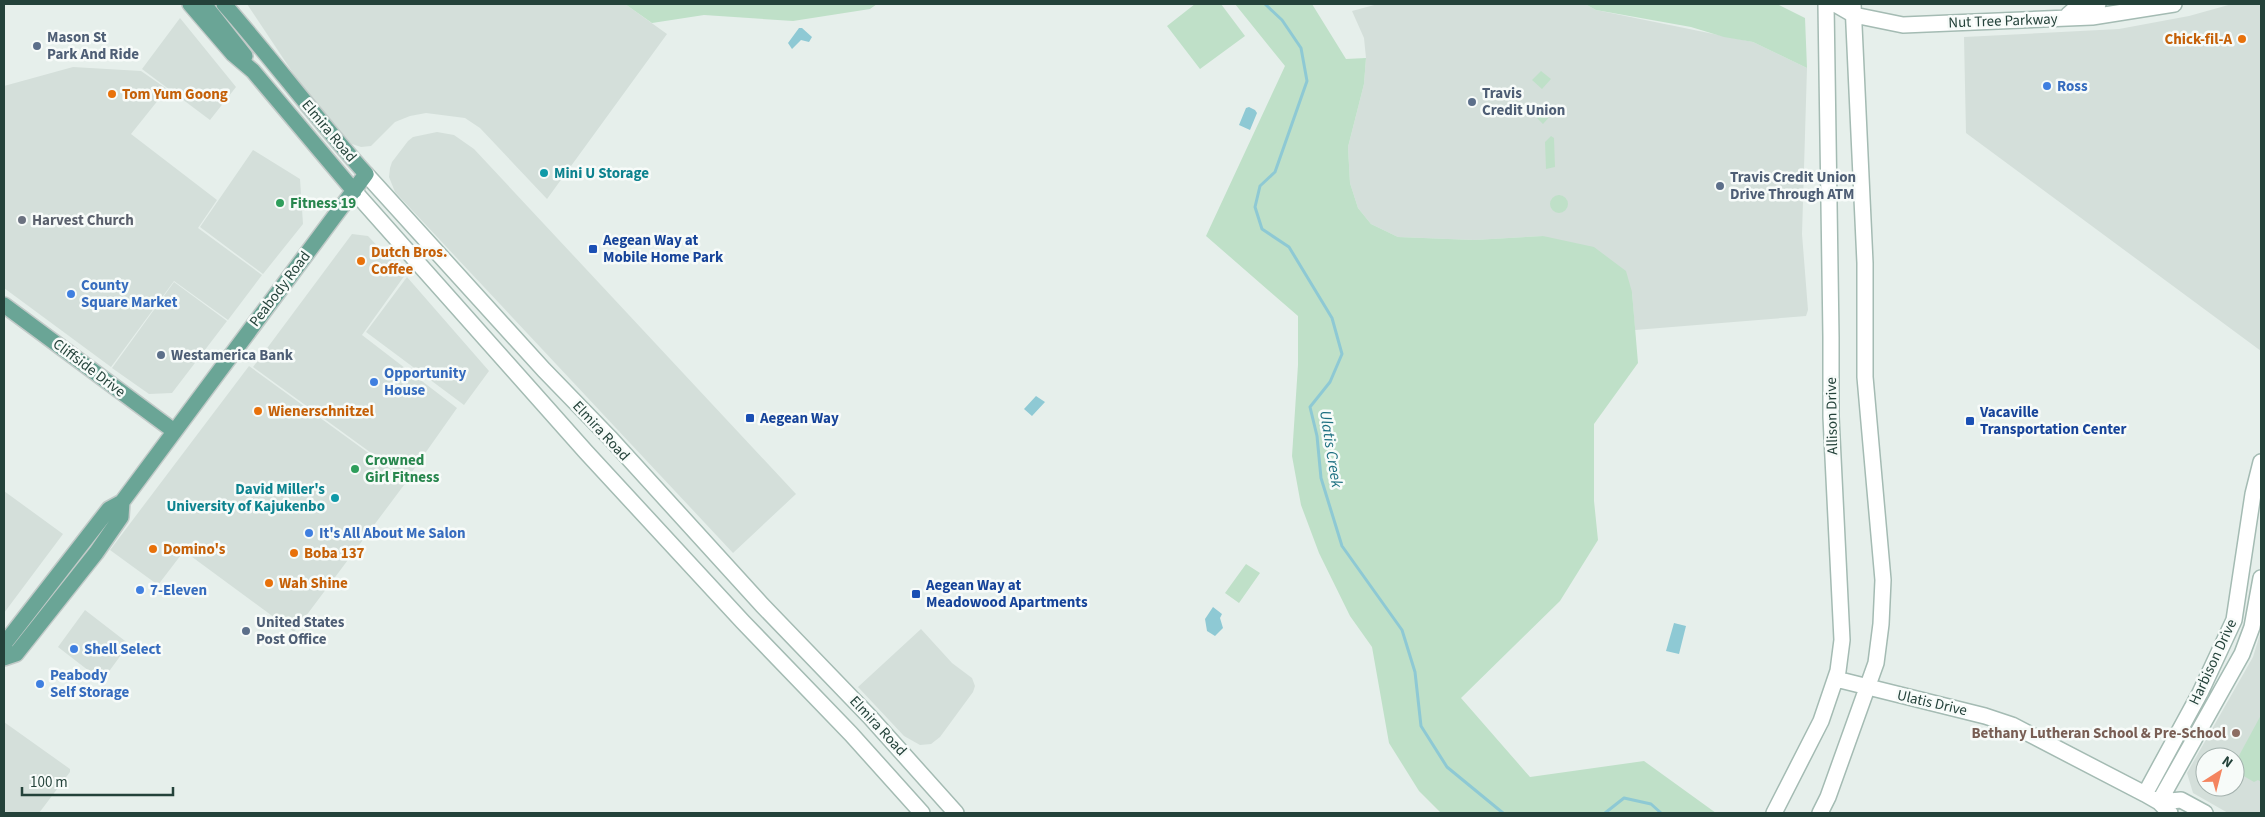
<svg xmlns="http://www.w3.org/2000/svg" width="2265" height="817" font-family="'Source Sans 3',sans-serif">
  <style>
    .built { fill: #d4dfda; fill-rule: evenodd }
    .green { fill: #bfe0c8 }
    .water { fill: #8ec9d4 }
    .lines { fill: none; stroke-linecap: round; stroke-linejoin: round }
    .stream { stroke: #8ec9d4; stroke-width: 3 }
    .secondary-casing { stroke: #a4bbb3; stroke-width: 18 }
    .primary-casing { stroke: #c2cac8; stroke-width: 18 }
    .secondary { stroke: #fff; stroke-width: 15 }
    .primary { stroke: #6aa596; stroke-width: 15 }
    .food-dot { fill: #e8710a; stroke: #f7fbf9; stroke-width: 2 }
    .service-dot { fill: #5c6f8a; stroke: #f7fbf9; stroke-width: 2 }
    .shop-dot { fill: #3f7fe0; stroke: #f7fbf9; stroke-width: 2 }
    .culture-dot { fill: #0f9aa8; stroke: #f7fbf9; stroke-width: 2 }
    .leisure-dot { fill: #2e9e5b; stroke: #f7fbf9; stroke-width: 2 }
    .worship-dot { fill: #6b7280; stroke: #f7fbf9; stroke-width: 2 }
    .transit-dot { fill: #1a4fb4; stroke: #f7fbf9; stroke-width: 2 }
    .education-dot { fill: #8d6e63; stroke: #f7fbf9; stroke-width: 2 }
    .labels { text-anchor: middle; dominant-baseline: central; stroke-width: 5; stroke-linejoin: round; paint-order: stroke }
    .street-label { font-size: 15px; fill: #24423a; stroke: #f7fbf9 }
    .service-label { font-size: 15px; font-weight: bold; fill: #4e5e75; stroke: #f7fbf9; text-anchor: start }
    .food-label { font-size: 15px; font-weight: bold; fill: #c56008; stroke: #f7fbf9; text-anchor: start }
    .shop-label { font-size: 15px; font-weight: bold; fill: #366cbe; stroke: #f7fbf9; text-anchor: start }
    .culture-label { font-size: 15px; font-weight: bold; fill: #0d838f; stroke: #f7fbf9; text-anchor: start }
    .leisure-label { font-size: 15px; font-weight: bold; fill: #27864d; stroke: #f7fbf9; text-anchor: start }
    .worship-label { font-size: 15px; font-weight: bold; fill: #5b616d; stroke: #f7fbf9; text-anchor: start }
    .transit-label { font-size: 15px; font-weight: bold; fill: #164399; stroke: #f7fbf9; text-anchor: start }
    .education-label { font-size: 15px; font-weight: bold; fill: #785e54; stroke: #f7fbf9; text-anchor: end }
    .water-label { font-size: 16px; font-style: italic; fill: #1c6f80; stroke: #f7fbf9 }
  </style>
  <rect width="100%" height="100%" fill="#e6efeb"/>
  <path class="built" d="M 247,4 L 625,4 L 667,34 L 547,199 L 480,128 L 465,118 L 426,113 L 410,116 L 395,122 L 371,146 L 361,147 L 352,144 L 309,97 Z
    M 1378,4 L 1585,4 L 1596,10 L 1753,42 L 1807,68 L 1802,234 L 1808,310 L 1806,316 L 1635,330 L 1632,292 L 1543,236 L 1474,240 L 1398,237 L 1371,224 L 1358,208 L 1350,183 L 1348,147 L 1364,84 L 1366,58 L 1364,38 L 1352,11 Z
    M 2232,4 L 2261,4 L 2261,351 L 1966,133 L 1964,37 L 2119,29 L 2189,16 Z
    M 180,18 L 236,87 L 210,120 L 142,69 Z
    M 73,67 L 141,71 L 167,89 L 131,134 L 217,200 L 198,228 L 262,275 L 228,320 L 174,281 L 111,367 L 4,288 L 4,86 Z
    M 437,132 L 454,135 L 474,149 L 796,494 L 733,553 L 395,192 L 389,177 L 390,168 L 392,162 L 408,141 L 413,137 Z
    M 253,150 L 300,179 L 303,224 L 263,274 L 200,227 Z
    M 352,234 L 368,236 L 405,275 L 362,335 L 457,408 L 407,479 L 253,367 Z
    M 407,277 L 489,371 L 464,405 L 366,332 Z
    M 174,282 L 227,321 L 172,393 L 149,394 L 112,368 Z
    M 249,366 L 407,481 L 294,632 L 184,551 L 158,585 L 110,550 Z
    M 4,491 L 63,534 L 4,613 Z
    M 85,610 L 129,644 L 102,681 L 58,647 Z
    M 921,629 L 952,663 L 972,678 L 975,686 L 973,692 L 940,737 L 931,744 L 920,745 L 904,736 L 858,687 Z
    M 2261,631 L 2261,813 L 2228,813 L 2193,793 L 2187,773 L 2253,657 ZM 2205,757 L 2235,757 L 2235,787 L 2205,787 Z
    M 4,722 L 70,769 L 70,772 L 39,813 L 4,813 Z"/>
  <path class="green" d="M 625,4 L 877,4 L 870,9 L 793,21 L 704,15 L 652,23 Z
    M 1195,4 L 1221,4 L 1245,36 L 1200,69 L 1167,26 Z
    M 1235,4 L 1312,4 L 1346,59 L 1366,58 L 1364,84 L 1348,147 L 1350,183 L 1358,208 L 1371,224 L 1398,237 L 1474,240 L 1543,236 L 1594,247 L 1626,271 L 1632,292 L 1638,363 L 1594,424 L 1594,501 L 1598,540 L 1560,601 L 1461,698 L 1530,777 L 1644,761 L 1716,813 L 1441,813 L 1419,791 L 1389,743 L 1372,647 L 1350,616 L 1319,553 L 1301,505 L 1292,456 L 1298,365 L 1298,316 L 1206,236 L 1285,66 Z
    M 1585,4 L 1777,4 L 1805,18 L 1807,68 L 1753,42 L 1724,37 L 1691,27 L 1596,10 Z
    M 1541,71 L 1551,79 L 1542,89 L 1532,80 Z
    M 1543,105 L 1552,114 L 1543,124 L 1534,115 Z
    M 1551,136 L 1554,138 L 1555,167 L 1546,169 L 1545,142 Z
    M1550 204a9 9 0 1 1 18 0a9 9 0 1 1-18 0Z
    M 1246,564 L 1260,573 L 1239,603 L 1225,593 Z
    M 2261,715 L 2261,782 L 2258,780 L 2254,782 L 2235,771 L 2235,763 Z"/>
  <path class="water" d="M 799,28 L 802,28 L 812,37 L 809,42 L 801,40 L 792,49 L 788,43 Z
    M 1249,107 L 1255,110 L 1257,113 L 1250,130 L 1239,125 L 1246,108 Z
    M 1036,396 L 1045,402 L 1032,416 L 1024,409 Z
    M 1213,607 L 1222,614 L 1220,618 L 1223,628 L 1215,636 L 1207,631 L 1205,619 Z
    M 1674,623 L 1686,626 L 1679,654 L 1666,651 Z"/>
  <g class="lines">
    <path class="stream" d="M 1265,4 L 1282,20 L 1301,48 L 1307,81 L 1275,172 L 1260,186 L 1255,207 L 1262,229 L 1289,247 L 1332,318 L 1342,354 L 1330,382 L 1310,407 L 1317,436 L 1321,478 L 1342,546 L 1402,630 L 1415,672 L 1421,726 L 1447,767 L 1503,813
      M 1605,813 L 1624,798 L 1651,804 L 1661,813"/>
    <g class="secondary-casing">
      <path id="secondary" d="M 1835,4 L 1854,15 L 1903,25 L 2092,17 L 2174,4
        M 2068,15 L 2076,8 L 2098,4
        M 366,174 L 544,370 L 611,439 L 762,605 L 870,717 L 956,813
        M 354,191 L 586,452 L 743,622 L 851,734 L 922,813
        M 1836,679 L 1985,716 L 2012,725 L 2145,794 L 2159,802 L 2170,813
        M 2145,794 L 2200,693 L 2234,620 L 2253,494 L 2261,462
        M 2159,802 L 2242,654 L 2252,627 L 2261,578
        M 2159,802 L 2181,800 L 2205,813
        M 1774,813 L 1821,721 L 1838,671 L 1842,640 L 1831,417 L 1831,337 L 1826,4
        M 1820,813 L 1828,797 L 1876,663 L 1881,624 L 1883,580 L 1865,377 L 1865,263 L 1853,4"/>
    </g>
    <g class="primary-casing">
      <path id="primary" d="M 190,4 L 233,54 L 253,71 L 354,191
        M 204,4 L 245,56
        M 4,305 L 174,431
        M 4,654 L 5,643 L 109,509 L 122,502 L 366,174 C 316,118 272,59 224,4
        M 4,658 L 16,654 L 96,553 L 121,517 L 122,502"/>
    </g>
    <use href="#secondary" class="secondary"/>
    <use href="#primary" class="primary"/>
  </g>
  <g class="food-dot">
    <circle cx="2242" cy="39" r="5"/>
    <circle cx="112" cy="94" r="5"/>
    <circle cx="361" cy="261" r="5"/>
    <circle cx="258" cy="411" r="5"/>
    <circle cx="153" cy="549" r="5"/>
    <circle cx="294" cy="553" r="5"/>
    <circle cx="269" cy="583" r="5"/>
  </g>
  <g class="service-dot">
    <circle cx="37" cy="46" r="5"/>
    <circle cx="1472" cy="102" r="5"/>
    <circle cx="1720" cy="186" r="5"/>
    <circle cx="161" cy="355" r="5"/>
    <circle cx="246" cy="631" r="5"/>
  </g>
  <g class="shop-dot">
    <circle cx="2047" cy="86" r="5"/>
    <circle cx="71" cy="294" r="5"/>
    <circle cx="374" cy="382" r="5"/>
    <circle cx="309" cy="533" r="5"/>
    <circle cx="140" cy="590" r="5"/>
    <circle cx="74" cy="649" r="5"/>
    <circle cx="40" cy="684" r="5"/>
  </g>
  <g class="culture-dot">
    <circle cx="544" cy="173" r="5"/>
    <circle cx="335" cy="498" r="5"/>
  </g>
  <g class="leisure-dot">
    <circle cx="280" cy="203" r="5"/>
    <circle cx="355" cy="469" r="5"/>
  </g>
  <circle class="worship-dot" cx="22" cy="220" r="5"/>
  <g class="transit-dot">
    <rect x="588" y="244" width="10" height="10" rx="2.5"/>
    <rect x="745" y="413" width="10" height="10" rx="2.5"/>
    <rect x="1965" y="416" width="10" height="10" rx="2.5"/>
    <rect x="911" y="589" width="10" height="10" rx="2.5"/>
  </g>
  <circle class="education-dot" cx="2236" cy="733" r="5"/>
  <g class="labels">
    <g class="street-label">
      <text transform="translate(2003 21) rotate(-2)">Nut Tree Parkway</text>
      <text transform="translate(329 131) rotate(50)">Elmira Road</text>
      <text transform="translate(280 289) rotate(-53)">Peabody Road</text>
      <text transform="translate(89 368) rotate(37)">Cliffside Drive</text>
      <text transform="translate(1832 416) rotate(-91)">Allison Drive</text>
      <text transform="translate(601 431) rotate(47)">Elmira Road</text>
      <text transform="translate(2213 662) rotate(-65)">Harbison Drive</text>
      <text transform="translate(1932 703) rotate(13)">Ulatis Drive</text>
      <text transform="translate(878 726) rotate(47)">Elmira Road</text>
    </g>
    <g class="service-label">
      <text x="47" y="37">Mason St<tspan x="47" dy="17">Park And Ride</tspan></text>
      <text x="1482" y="93">Travis<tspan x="1482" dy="17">Credit Union</tspan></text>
      <text x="1730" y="177">Travis Credit Union<tspan x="1730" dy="17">Drive Through ATM</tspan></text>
      <text x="171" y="355">Westamerica Bank</text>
      <text x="256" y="622">United States<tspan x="256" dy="17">Post Office</tspan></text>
    </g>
    <g class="food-label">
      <text x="2232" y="39" text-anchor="end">Chick-fil-A</text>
      <text x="122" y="94">Tom Yum Goong</text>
      <text x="371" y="252">Dutch Bros.<tspan x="371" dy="17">Coffee</tspan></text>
      <text x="268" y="411">Wienerschnitzel</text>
      <text x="163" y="549">Domino's</text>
      <text x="304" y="553">Boba 137</text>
      <text x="279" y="583">Wah Shine</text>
    </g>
    <g class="shop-label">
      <text x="2057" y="86">Ross</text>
      <text x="81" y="285">County<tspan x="81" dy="17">Square Market</tspan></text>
      <text x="384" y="373">Opportunity<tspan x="384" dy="17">House</tspan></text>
      <text x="319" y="533">It's All About Me Salon</text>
      <text x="150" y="590">7-Eleven</text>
      <text x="84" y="649">Shell Select</text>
      <text x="50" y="675">Peabody<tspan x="50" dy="17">Self Storage</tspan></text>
    </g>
    <g class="culture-label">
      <text x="554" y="173">Mini U Storage</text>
      <text x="325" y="489" text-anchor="end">David Miller's<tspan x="325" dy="17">University of Kajukenbo</tspan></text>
    </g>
    <g class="leisure-label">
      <text x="290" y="203">Fitness 19</text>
      <text x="365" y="460">Crowned<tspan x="365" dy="17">Girl Fitness</tspan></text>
    </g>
    <g class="worship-label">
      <text x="32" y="220">Harvest Church</text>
    </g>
    <g class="transit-label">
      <text x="603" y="240">Aegean Way at<tspan x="603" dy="17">Mobile Home Park</tspan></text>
      <text x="1980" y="412">Vacaville<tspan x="1980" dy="17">Transportation Center</tspan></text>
      <text x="760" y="418">Aegean Way</text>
      <text x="926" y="585">Aegean Way at<tspan x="926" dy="17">Meadowood Apartments</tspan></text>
    </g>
    <g class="education-label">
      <text x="2226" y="733">Bethany Lutheran School &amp; Pre-School</text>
    </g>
    <g class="water-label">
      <text transform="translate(1331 449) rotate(81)">Ulatis Creek</text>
    </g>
  </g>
  <rect width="2265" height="817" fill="none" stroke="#24423a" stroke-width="10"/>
  <g transform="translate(2220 772) rotate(36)"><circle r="24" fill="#f7fbf9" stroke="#a3b1ad"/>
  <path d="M0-4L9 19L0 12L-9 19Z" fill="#f4845f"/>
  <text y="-8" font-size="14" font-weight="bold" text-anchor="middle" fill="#24423a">N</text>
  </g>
  <path d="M22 787v8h151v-8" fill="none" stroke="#24423a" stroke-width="2.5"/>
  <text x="30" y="787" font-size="15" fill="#24423a" stroke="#f7fbf9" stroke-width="4" paint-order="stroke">100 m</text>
</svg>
